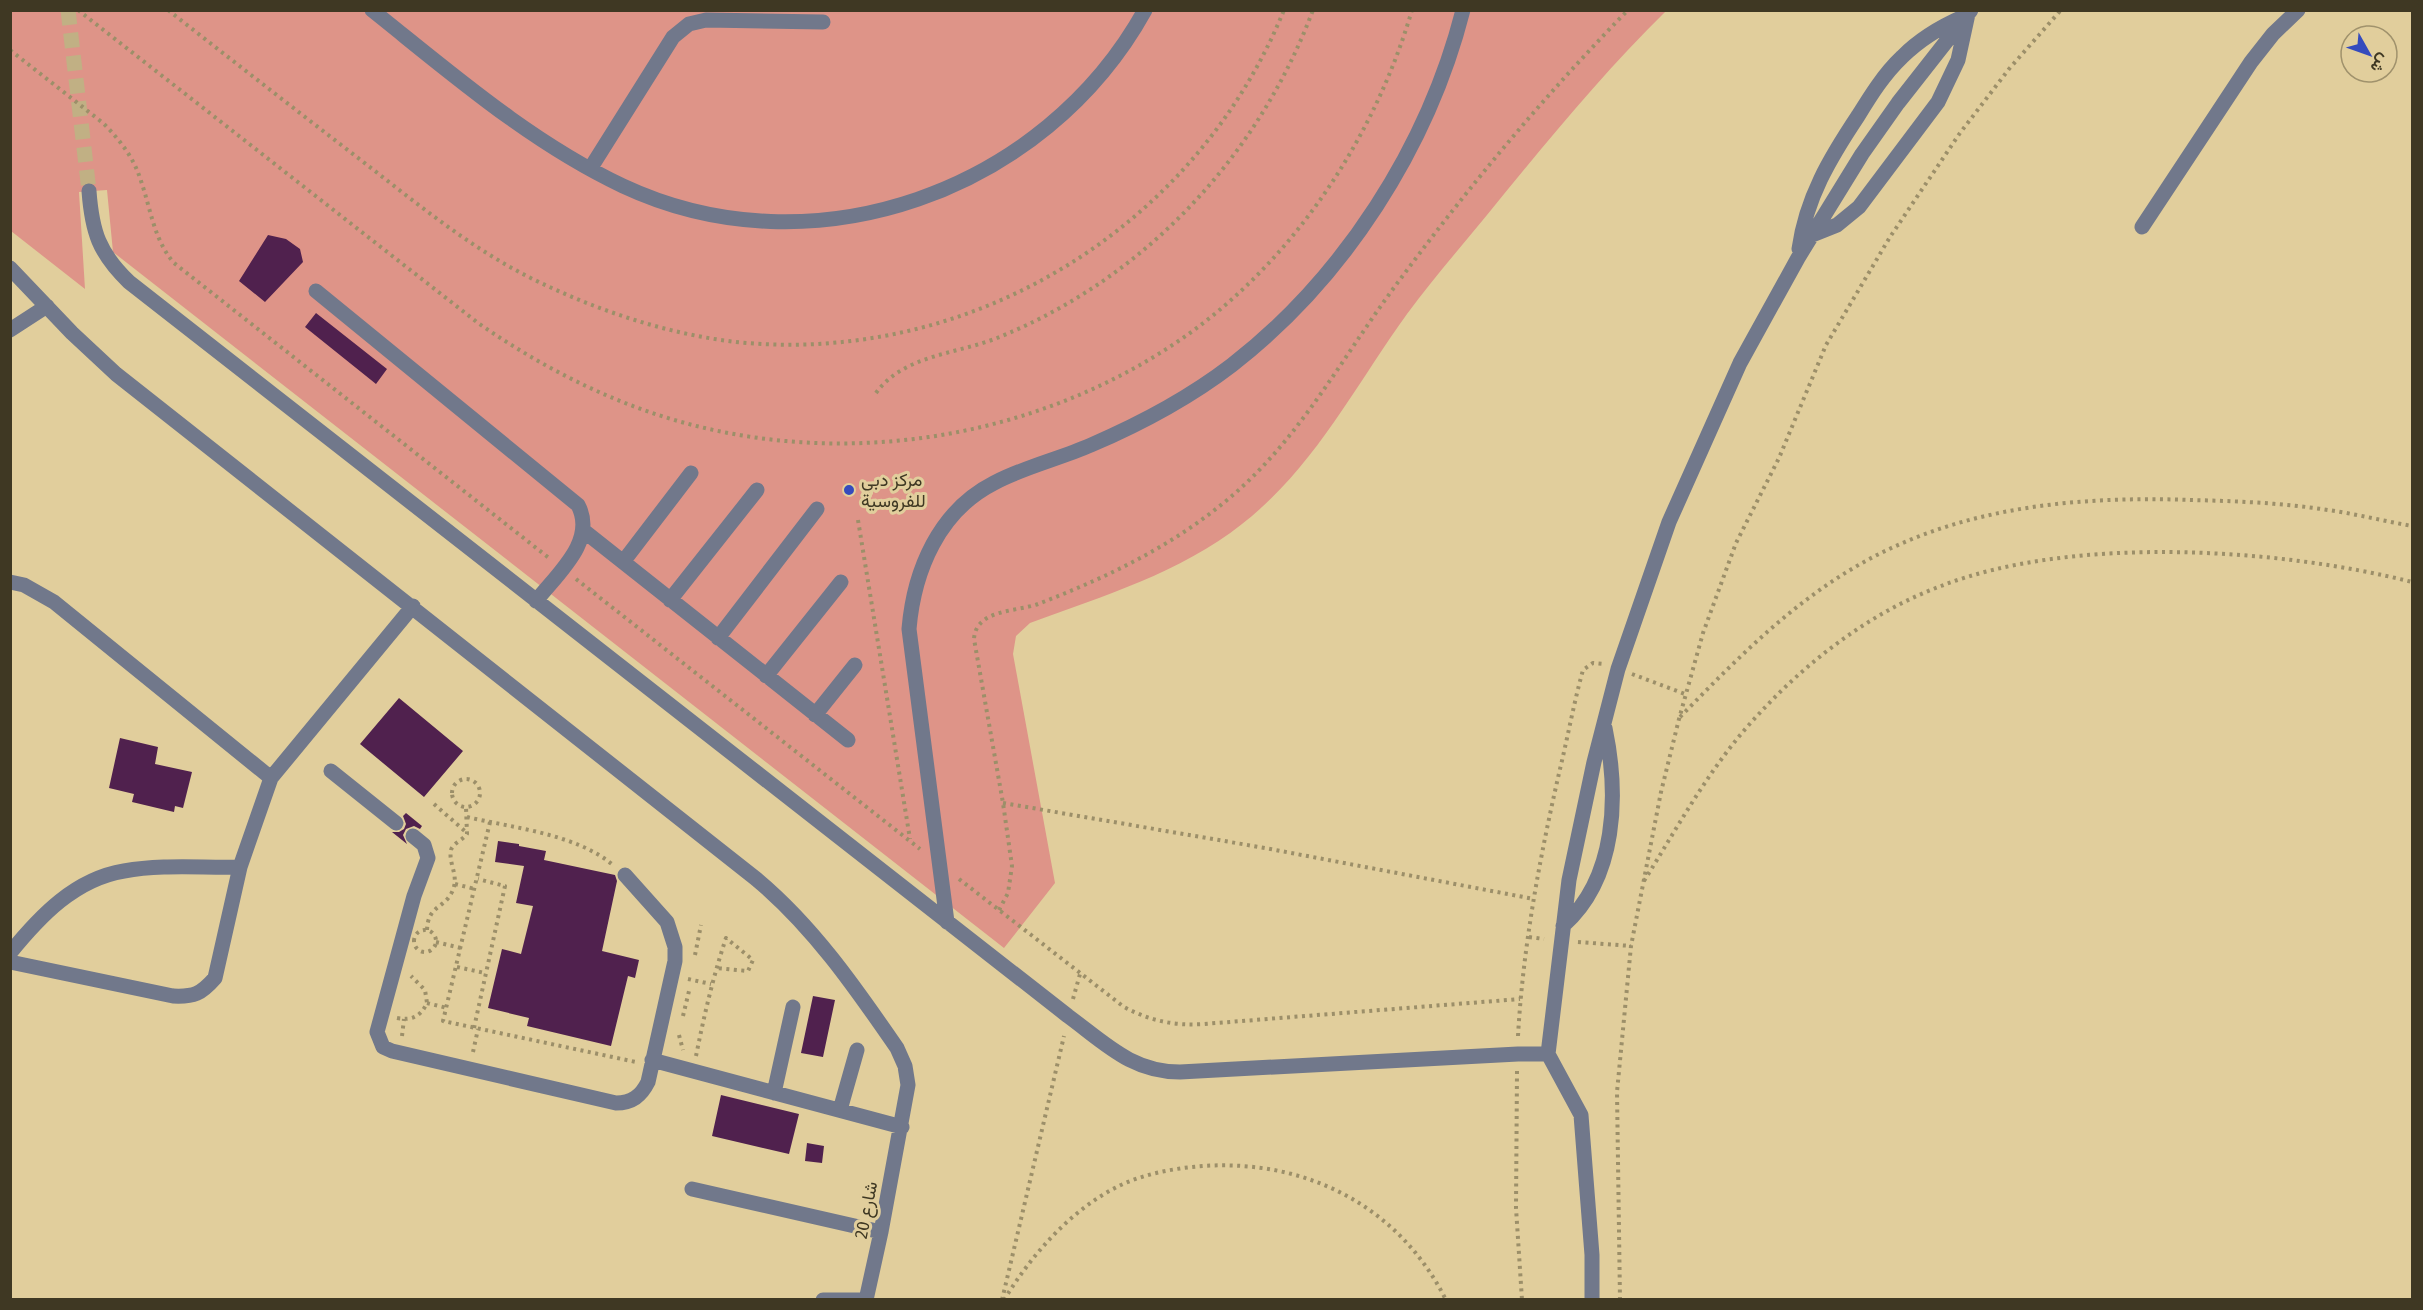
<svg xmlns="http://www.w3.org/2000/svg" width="2423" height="1310" font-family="'Fira Sans Condensed',Vazirmatn,sans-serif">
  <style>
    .green { fill: #de9488 }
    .building { fill: #50214e }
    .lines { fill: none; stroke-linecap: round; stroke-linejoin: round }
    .minor-tunnel { stroke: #c1b084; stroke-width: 15; stroke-dasharray: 15 8; stroke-linecap: butt }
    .path { stroke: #9c8f69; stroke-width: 4; stroke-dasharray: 3 4.5; stroke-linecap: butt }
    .minor { stroke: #71788b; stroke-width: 15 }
    .poi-dot { fill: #354bbd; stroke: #e1ce9c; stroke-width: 2 }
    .labels { text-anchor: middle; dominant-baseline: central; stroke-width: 6; stroke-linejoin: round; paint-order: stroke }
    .poi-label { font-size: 18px; fill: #3f3823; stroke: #e1ce9c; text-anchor: start }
    .street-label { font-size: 18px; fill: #3f3823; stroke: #e1ce9c }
  </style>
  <rect width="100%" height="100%" fill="#e1ce9c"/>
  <path class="green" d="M 10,11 L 1666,11 C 1601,75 1544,145 1487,215 C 1460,248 1432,280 1407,314 C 1355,386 1314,468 1242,524 C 1180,573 1103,596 1030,623 L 1016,636 L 1013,654 L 1055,883 L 1004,948 L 113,252 L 107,190 L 79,192 L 85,289 L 11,231 Z"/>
  <path class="building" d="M 268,235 L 286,239 L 300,249 L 303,262 L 265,302 L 239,281 Z
    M 316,313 L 387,369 L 376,384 L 305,327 Z
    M 399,698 L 463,751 L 424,797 L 360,744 Z
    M 120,738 L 158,747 L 155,764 L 192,772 L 183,808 L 175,806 L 174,812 L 132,802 L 134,794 L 109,788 Z
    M 406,813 L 422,826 L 420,829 L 414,826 L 406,829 L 403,835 L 407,844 L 392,832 L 399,832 L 404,829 L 406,824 L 403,816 Z
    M 498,841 L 519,844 L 519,846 L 546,851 L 544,860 L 615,875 L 617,881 L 602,951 L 639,960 L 635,978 L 628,976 L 611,1046 L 527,1026 L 529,1018 L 488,1008 L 502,949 L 521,954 L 533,906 L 516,903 L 524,866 L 495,862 Z
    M 813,996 L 835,1000 L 823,1057 L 801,1053 Z
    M 721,1095 L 799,1114 L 789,1154 L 712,1136 Z
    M 807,1143 L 824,1146 L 822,1163 L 805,1161 Z"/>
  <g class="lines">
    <path class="minor-tunnel" d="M 68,10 L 89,191"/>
    <path class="path" d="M 78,10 L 478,323 C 549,372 625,410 709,429 C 868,465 1042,433 1177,342 C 1290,266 1374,140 1412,10
      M 168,10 C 233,61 297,111 362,161 C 419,205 475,252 541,283 C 602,312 668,334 736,342 C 970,366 1195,229 1284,10
      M 10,50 L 103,123 C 120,140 134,158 141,181 C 151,210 154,240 174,263 L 549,558
      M 876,393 C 903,355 957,354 997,338 C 1144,279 1258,157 1313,10
      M 858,520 L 910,839
      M 576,579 L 920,849
      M 1632,674 L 1685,694
      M 1680,717 C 1736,660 1791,603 1862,563 C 1964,506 2078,496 2192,500 C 2237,501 2283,503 2328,510 C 2356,514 2384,521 2412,526
      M452 793a14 14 0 1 1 28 0a14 14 0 1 1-28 0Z
      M 1003,803 L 1265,848 L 1534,899
      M 434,804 L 467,833
      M 467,817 C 514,828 576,834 613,865
      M 490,822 L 443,1021 L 636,1062
      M 959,879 L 1124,1007 C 1151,1021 1174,1026 1204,1024 L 1520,999
      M 1644,881 C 1679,825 1711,765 1757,716 C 1807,661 1871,612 1941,586 C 2072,535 2278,548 2412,582
      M 455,884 L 475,889
      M 999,910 L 1008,893 L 1012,866 L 1003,803 L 974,639 C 976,609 1016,612 1038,604 C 1108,577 1175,545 1233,495 C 1300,437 1341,360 1393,289 C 1465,191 1543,97 1628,10
      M 427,930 C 428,905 444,909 452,892 C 460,876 448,864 451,850 C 453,843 463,840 467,834 L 466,807
      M414 941a11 11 0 1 1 22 0a11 11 0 1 1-22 0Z
      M 1529,937 L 1544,939
      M 436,942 L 461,948
      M 1578,942 L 1631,946
      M 695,955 L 701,925
      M 457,967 L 485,973
      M 688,979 L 711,984
      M 1073,999 L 1080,974
      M 427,1003 L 447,1008
      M 683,1016 L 689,991
      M 397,1018 C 412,1021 421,1016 427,1003 L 425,990 L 411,976
      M 474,1028 L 505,886 L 478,879
      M 679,1035 L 683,1050
      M 402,1036 L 404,1019
      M 1518,1036 C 1523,946 1540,856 1560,769 C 1568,736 1574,702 1583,670 L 1593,663 L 1603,664
      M 473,1052 L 478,1029
      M 696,1056 C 704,1016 713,977 726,938 L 753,960 L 748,971 L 716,968
      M 1517,1071 L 1516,1208 L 1522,1300
      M 1002,1300 L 1064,1036
      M 1004,1300 C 1032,1254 1073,1207 1123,1184 C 1148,1173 1176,1168 1203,1166 C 1306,1159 1399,1206 1446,1300
      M 1620,1300 L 1617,1092 L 1631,946 L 1661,792 L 1679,719 L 1703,633 L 1736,543 L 1779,458 L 1826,345 L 1890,237 L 1960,133 L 2009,69 L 2061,10"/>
    <path class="minor" d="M 372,10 C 451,73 530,142 623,186 C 813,275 1045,191 1145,10
      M 590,169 L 673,37 L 689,24 L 706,20 L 823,22
      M 89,191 C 92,232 99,253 129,282 L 1068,1016 C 1106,1044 1132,1072 1180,1072 L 1518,1054 L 1548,1054
      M 2142,227 L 2251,62 L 2273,34 L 2298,10
      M 1812,235 L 1837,225 L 1859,207 L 1938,102 L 1958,60 L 1968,14
      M 1799,249 C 1806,198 1830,158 1858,116 C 1871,95 1884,74 1902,57 C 1919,40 1940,27 1963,17
      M 10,268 L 72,333 L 116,374 L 755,878 C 812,925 855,987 897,1048 L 905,1066 L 908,1085 L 881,1232 L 866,1300 L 823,1300
      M 316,291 L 578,505 C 597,541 557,574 536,601
      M 10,330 L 47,306
      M 584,531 L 848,740
      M 623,562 L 691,473
      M 10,582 L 24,585 L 54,602 L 271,778
      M 670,600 L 757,490
      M 718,638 L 817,509
      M 766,676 L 841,582
      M 815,715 L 855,665
      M 331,771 L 396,823
      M 413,836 L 424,845 L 428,858 L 414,896 L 377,1032 L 383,1047 L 392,1051 L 616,1103 C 632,1103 641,1096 648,1082 L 675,961 L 675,947 L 667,922 L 625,875
      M 947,922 L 909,629 C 914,570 939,511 994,483 C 1024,467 1059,459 1091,445 C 1140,424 1189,398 1232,365 C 1344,278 1428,147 1463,10
      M 1563,926 C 1617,878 1619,795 1605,728
      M 10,953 C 40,916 75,879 124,871 C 162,864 202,868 240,867
      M 10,962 L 173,996 C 194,997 201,994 215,978 L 240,867 L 271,778 L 413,606
      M 652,1060 L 902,1127
      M 774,1093 L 793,1007
      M 840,1110 L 857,1050
      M 692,1189 L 881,1232
      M 1592,1300 L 1592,1255 L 1581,1115 L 1548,1054 L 1569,880 L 1594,762 L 1618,669 L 1669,522 L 1740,363 L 1798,258 L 1862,154 L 1898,103 L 1971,10"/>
  </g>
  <circle class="poi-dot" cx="849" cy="490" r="6"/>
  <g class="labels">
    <g class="poi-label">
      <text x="861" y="480">مركز دبي<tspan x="861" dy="21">للفروسية</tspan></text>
    </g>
    <g class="street-label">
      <text transform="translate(866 1210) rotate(-79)">شارع 20</text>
    </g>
  </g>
  <rect width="2423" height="1310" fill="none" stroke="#3f3823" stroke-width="24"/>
  <g transform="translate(2369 54) rotate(130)"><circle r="28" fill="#e1ce9c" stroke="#a0926c" stroke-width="1.5"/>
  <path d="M0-4.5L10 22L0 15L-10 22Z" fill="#354bbd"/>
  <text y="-9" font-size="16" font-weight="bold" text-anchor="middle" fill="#3f3823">ش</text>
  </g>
</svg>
